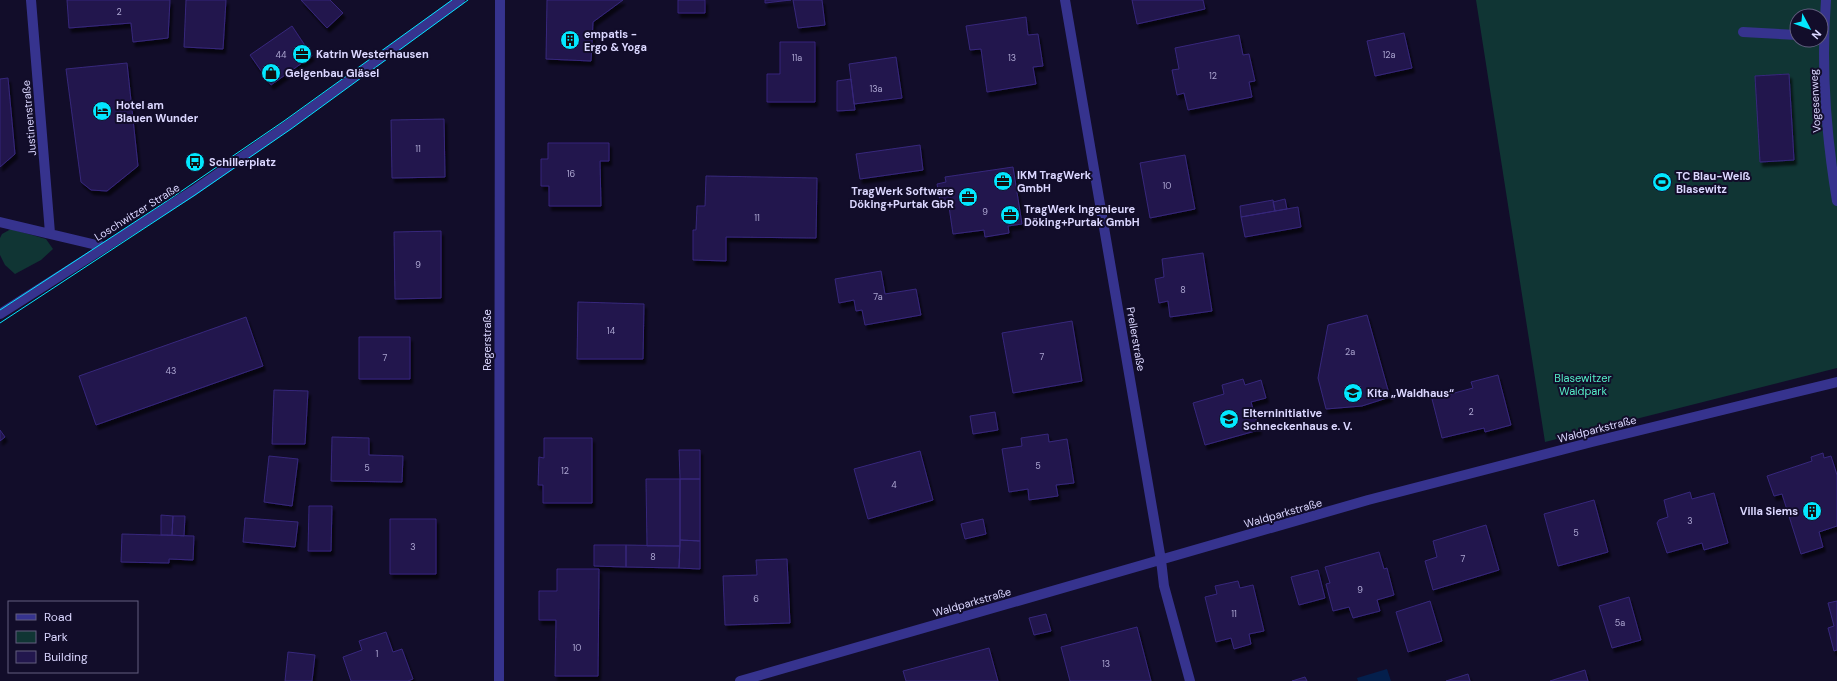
<svg xmlns="http://www.w3.org/2000/svg" width="1837" height="681" font-family="'DM Sans',sans-serif">
  <style>
    .green { fill: #103534; fill-rule: evenodd }
    .water { fill: #041f4c }
    .building { fill: #22174d; stroke: #37277c; filter: url(#shadow) }
    .lines { fill: none; stroke-linecap: round; stroke-linejoin: round }
    .minor { stroke: #36338e; stroke-width: 10 }
    .tram { stroke: #03e7ff; stroke-width: 1 }
    .labels { text-anchor: middle; dominant-baseline: central; stroke-width: 4; stroke-linejoin: round; paint-order: stroke }
    .number-label { font-size: 9px; fill: #ada7d2 }
    .poi-label { font-size: 11px; font-weight: bold; fill: #dbd7ff; stroke: #120d2a; text-anchor: start }
    .street-label { font-size: 11px; fill: #dbd7ff; stroke: #120d2a }
    .park-label { font-size: 11px; fill: #55edc6; stroke: #120d2a }
  </style>
  <defs>
    <filter id="shadow"><feDropShadow dx="2.5" dy="4.5" stdDeviation="1" flood-color="#0009"/></filter>
  </defs>
  <rect width="100%" height="100%" fill="#120d2a"/>
  <path class="green" d="M 1476,0 L 1837,0 L 1837,368 L 1545,442 ZM 1797,16 L 1821,16 L 1821,40 L 1797,40 Z
    M 11,229 L 46,239 L 53,249 L 41,260 L 15,274 L 5,265 L 0,255 L 0,238 L 2,234 Z"/>
  <path class="water" d="M 1387,669 L 1391,681 L 1358,681 L 1357,678 Z"/>
  <path class="building" d="M 67,0 L 170,0 L 168,38 L 133,42 L 131,23 L 69,28 Z
    M 186,0 L 226,0 L 223,49 L 184,47 Z
    M 301,0 L 330,0 L 343,13 L 327,28 Z
    M 547,0 L 623,0 L 593,22 L 591,61 L 546,59 Z
    M 678,0 L 705,0 L 705,13 L 678,13 Z
    M 765,0 L 791,0 L 765,3 Z
    M 793,0 L 822,0 L 825,25 L 798,28 Z
    M 1132,0 L 1203,0 L 1205,9 L 1137,24 Z
    M 1026,17 L 1028,35 L 1038,34 L 1043,66 L 1033,67 L 1036,84 L 987,92 L 981,49 L 970,50 L 966,26 Z
    M 292,26 L 312,56 L 271,85 L 250,55 Z
    M 1404,33 L 1412,68 L 1375,76 L 1367,41 Z
    M 1239,35 L 1243,55 L 1249,54 L 1255,81 L 1249,82 L 1252,97 L 1188,110 L 1184,93 L 1177,95 L 1172,70 L 1179,69 L 1175,48 Z
    M 780,42 L 815,42 L 815,102 L 767,102 L 767,74 L 780,74 Z
    M 896,57 L 902,98 L 854,104 L 849,64 Z
    M 127,63 L 138,166 L 107,191 L 91,190 L 81,182 L 66,69 Z
    M 1789,74 L 1794,160 L 1760,162 L 1755,76 Z
    M 8,78 L 15,154 L 0,167 L 0,79 Z
    M 851,79 L 855,110 L 837,111 L 837,81 Z
    M 444,119 L 445,177 L 392,178 L 391,120 Z
    M 548,143 L 609,143 L 609,161 L 600,161 L 601,206 L 549,206 L 549,186 L 541,186 L 541,159 L 548,159 Z
    M 920,145 L 923,170 L 860,179 L 856,154 Z
    M 1185,155 L 1195,209 L 1150,218 L 1140,163 Z
    M 1013,167 L 1022,224 L 1008,226 L 1009,233 L 985,237 L 984,230 L 953,234 L 948,200 L 940,201 L 937,184 L 946,182 L 945,177 Z
    M 706,176 L 817,178 L 816,238 L 726,237 L 726,261 L 693,260 L 693,230 L 696,230 L 697,206 L 705,206 Z
    M 1285,199 L 1287,209 L 1275,211 L 1273,202 Z
    M 1273,200 L 1275,211 L 1241,217 L 1240,206 Z
    M 1298,207 L 1301,227 L 1245,237 L 1241,217 Z
    M 441,231 L 441,298 L 395,299 L 394,232 Z
    M 1203,253 L 1212,311 L 1170,317 L 1168,301 L 1159,303 L 1155,279 L 1164,277 L 1162,259 Z
    M 881,271 L 885,294 L 916,289 L 921,315 L 865,325 L 862,310 L 856,311 L 854,300 L 839,303 L 835,279 Z
    M 578,302 L 644,304 L 643,359 L 577,359 Z
    M 1367,315 L 1390,397 L 1362,406 L 1326,409 L 1318,378 L 1328,325 Z
    M 246,317 L 263,366 L 96,425 L 79,376 Z
    M 1072,321 L 1082,381 L 1013,393 L 1002,333 Z
    M 359,337 L 410,337 L 410,379 L 359,379 Z
    M 1498,375 L 1511,425 L 1485,432 L 1484,428 L 1442,438 L 1432,399 L 1473,388 L 1471,382 Z
    M 1243,379 L 1245,385 L 1261,380 L 1266,398 L 1251,402 L 1259,430 L 1205,445 L 1193,403 L 1224,394 L 1222,385 Z
    M 274,390 L 308,391 L 305,444 L 272,444 Z
    M 995,412 L 998,430 L 973,434 L 970,416 Z
    M 0,430 L 5,437 L 0,441 Z
    M 1048,434 L 1049,442 L 1067,439 L 1074,483 L 1056,485 L 1058,496 L 1029,500 L 1028,489 L 1009,492 L 1002,449 L 1022,446 L 1021,438 Z
    M 332,437 L 369,438 L 369,455 L 403,456 L 402,482 L 331,481 Z
    M 544,438 L 592,438 L 592,503 L 543,503 L 543,485 L 538,485 L 539,457 L 544,458 Z
    M 679,450 L 700,450 L 700,479 L 680,479 Z
    M 920,451 L 933,500 L 868,519 L 854,469 Z
    M 1823,453 L 1824,458 L 1831,456 L 1837,475 L 1837,526 L 1819,532 L 1823,547 L 1801,554 L 1782,494 L 1774,496 L 1767,476 L 1812,461 L 1811,457 Z
    M 269,456 L 298,459 L 292,506 L 264,502 Z
    M 646,479 L 680,479 L 680,546 L 647,546 Z
    M 680,479 L 700,479 L 700,541 L 680,540 Z
    M 1690,492 L 1692,499 L 1714,493 L 1728,543 L 1704,550 L 1702,543 L 1667,553 L 1657,523 L 1659,520 L 1668,517 L 1664,500 Z
    M 1594,500 L 1608,552 L 1558,566 L 1544,514 Z
    M 309,506 L 332,506 L 331,551 L 308,551 Z
    M 161,515 L 173,516 L 172,535 L 161,535 Z
    M 173,516 L 185,516 L 184,536 L 172,535 Z
    M 245,518 L 298,522 L 295,547 L 243,542 Z
    M 390,519 L 436,519 L 436,574 L 390,574 Z
    M 983,519 L 986,534 L 965,539 L 961,524 Z
    M 1486,525 L 1499,570 L 1433,590 L 1425,561 L 1437,557 L 1433,541 Z
    M 122,534 L 194,536 L 193,560 L 169,559 L 169,563 L 121,562 Z
    M 680,540 L 700,541 L 700,569 L 679,568 Z
    M 594,545 L 626,545 L 626,567 L 594,566 Z
    M 626,545 L 680,546 L 679,568 L 626,567 Z
    M 1379,552 L 1384,569 L 1387,568 L 1394,595 L 1377,600 L 1380,611 L 1353,618 L 1349,607 L 1333,611 L 1326,584 L 1330,583 L 1325,567 Z
    M 787,559 L 790,623 L 725,625 L 723,576 L 757,575 L 756,560 Z
    M 557,569 L 599,569 L 598,676 L 555,676 L 556,620 L 539,620 L 539,591 L 557,591 Z
    M 1318,570 L 1325,598 L 1299,605 L 1291,577 Z
    M 1238,581 L 1240,588 L 1253,585 L 1264,631 L 1249,634 L 1251,644 L 1234,649 L 1231,638 L 1216,642 L 1205,597 L 1217,594 L 1215,586 Z
    M 1629,597 L 1641,640 L 1612,648 L 1599,606 Z
    M 1430,601 L 1442,641 L 1408,652 L 1396,612 Z
    M 1837,601 L 1837,650 L 1834,651 L 1828,628 L 1834,626 L 1828,603 Z
    M 1046,614 L 1051,631 L 1034,635 L 1029,618 Z
    M 1137,627 L 1151,681 L 1070,681 L 1061,647 Z
    M 386,632 L 393,652 L 402,649 L 413,679 L 408,681 L 351,681 L 343,657 L 362,650 L 359,641 Z
    M 989,648 L 998,681 L 906,681 L 903,671 Z
    M 288,652 L 315,655 L 312,681 L 285,681 Z
    M 1585,670 L 1588,681 L 1550,681 Z
    M 1468,674 L 1470,681 L 1446,681 Z
    M 1305,677 L 1307,681 L 1292,681 Z"/>
  <g class="lines">
    <path class="minor" d="M 31,0 L 50,233
      M 1065,0 L 1161,560 L 1164,586 L 1190,681
      M 1826,0 C 1821,66 1826,135 1837,201
      M 1743,32 L 1797,35
      M 0,222 L 105,247
      M 0,314 L 193,191 L 288,125 L 460,0
      M 499,681 L 500,0
      M 740,681 L 1368,500 L 1592,442 L 1837,382"/>
    <path class="tram" d="M 0,310 L 170,199 L 284,121 L 452,0
      M 0,323 L 195,195 L 291,129 L 468,0"/>
  </g>
  <defs>
    <g id="building-disc" transform="scale(1)"><circle r="9.5" fill="#03e7ff" stroke="#120d2a"/><path d="M-4-6H4V6H1V3H-1V6H-4ZM-2.5-4.3h1.7v1.8h-1.7ZM.8-4.3h1.7v1.8H.8ZM-2.5-1h1.7V.8h-1.7ZM.8-1h1.7V.8H.8Z" fill="#111"/></g>
    <g id="office-disc" transform="scale(1)"><circle r="9.5" fill="#03e7ff" stroke="#120d2a"/><path d="M-6-3h4V-5.5h4V-3h4V5H-6ZM-1-4.5V-3h2v-1.5ZM-6 0V1H6V0Z" fill="#111"/></g>
    <g id="shop-disc" transform="scale(1)"><circle r="9.5" fill="#03e7ff" stroke="#120d2a"/><path d="M-5-2.5h2.3a2.7 3.5 0 0 1 5.4 0H5L5.5 6h-11ZM-1.5-2.5h3a1.5 2.3 0 0 0-3 0Z" fill="#111"/></g>
    <g id="hotel-disc" transform="scale(1)"><circle r="9.5" fill="#03e7ff" stroke="#120d2a"/><path d="M-6-4.5h1.5V1H6V5H4.5V3h-9V5H-6ZM-4 0a1.8 1.8 0 1 1 3.6 0ZM.5 0V-2.5h3Q6-2.5 6 0Z" fill="#111"/></g>
    <g id="bus-disc" transform="scale(1)"><circle r="9.5" fill="#03e7ff" stroke="#120d2a"/><path d="M-5-6H5V4H4V6H2V4H-2V6H-4V4H-5ZM-3.5-4V0h7V-4ZM-3.5 1.2v1.5H-2V1.2ZM2 1.2v1.5H3.5V1.2Z" fill="#111"/></g>
    <g id="stadium-disc" transform="scale(1)"><circle r="9.5" fill="#03e7ff" stroke="#120d2a"/><path d="M0-5a6.5 5 0 1 0 0 10a6.5 5 0 1 0 0-10ZM-3.5-1.8h7v3.6h-7Z" fill="#111"/></g>
    <g id="school-disc" transform="scale(1)"><circle r="9.5" fill="#03e7ff" stroke="#120d2a"/><path d="M0-5L7-2L0 1L-7-2ZM-4 1L0 2.5L4 1V4Q0 6-4 4Z" fill="#111"/></g>
  </defs>
  <g fill-rule="evenodd">
    <use href="#building-disc" x="570" y="40"/>
    <use href="#office-disc" x="302" y="54"/>
    <use href="#shop-disc" x="271" y="73"/>
    <use href="#hotel-disc" x="102" y="111"/>
    <use href="#bus-disc" x="195" y="162"/>
    <use href="#office-disc" x="1003" y="181"/>
    <use href="#stadium-disc" x="1662" y="182"/>
    <use href="#office-disc" x="968" y="197"/>
    <use href="#office-disc" x="1010" y="215"/>
    <use href="#school-disc" x="1353" y="393"/>
    <use href="#school-disc" x="1229" y="419"/>
    <use href="#building-disc" x="1812" y="511"/>
  </g>
  <g class="labels">
    <g class="number-label">
      <text x="119" y="12">2</text>
      <text x="281" y="55">44</text>
      <text x="1389" y="55">12a</text>
      <text x="797" y="58">11a</text>
      <text x="1012" y="58">13</text>
      <text x="1213" y="76">12</text>
      <text x="876" y="89">13a</text>
      <text x="418" y="149">11</text>
      <text x="571" y="174">16</text>
      <text x="1167" y="186">10</text>
      <text x="985" y="212">9</text>
      <text x="757" y="218">11</text>
      <text x="418" y="265">9</text>
      <text x="1183" y="290">8</text>
      <text x="878" y="297">7a</text>
      <text x="611" y="331">14</text>
      <text x="1350" y="352">2a</text>
      <text x="1042" y="357">7</text>
      <text x="385" y="358">7</text>
      <text x="171" y="371">43</text>
      <text x="1471" y="412">2</text>
      <text x="1038" y="466">5</text>
      <text x="367" y="468">5</text>
      <text x="565" y="471">12</text>
      <text x="894" y="485">4</text>
      <text x="1690" y="521">3</text>
      <text x="1576" y="533">5</text>
      <text x="413" y="547">3</text>
      <text x="653" y="557">8</text>
      <text x="1463" y="559">7</text>
      <text x="1360" y="590">9</text>
      <text x="756" y="599">6</text>
      <text x="1234" y="614">11</text>
      <text x="1620" y="623">5a</text>
      <text x="577" y="648">10</text>
      <text x="377" y="654">1</text>
      <text x="1106" y="664">13</text>
    </g>
    <g class="poi-label">
      <text x="584" y="34">empatis -<tspan x="584" dy="13">Ergo &amp; Yoga</tspan></text>
      <text x="316" y="54">Katrin Westerhausen</text>
      <text x="285" y="73">Geigenbau Gläsel</text>
      <text x="116" y="105">Hotel am<tspan x="116" dy="13">Blauen Wunder</tspan></text>
      <text x="209" y="162">Schillerplatz</text>
      <text x="1017" y="175">IKM TragWerk<tspan x="1017" dy="13">GmbH</tspan></text>
      <text x="1676" y="176">TC Blau-Weiß<tspan x="1676" dy="13">Blasewitz</tspan></text>
      <text x="954" y="191" text-anchor="end">TragWerk Software<tspan x="954" dy="13">Döking+Purtak GbR</tspan></text>
      <text x="1024" y="209">TragWerk Ingenieure<tspan x="1024" dy="13">Döking+Purtak GmbH</tspan></text>
      <text x="1367" y="393">Kita „Waldhaus“</text>
      <text x="1243" y="413">Elterninitiative<tspan x="1243" dy="13">Schneckenhaus e. V.</tspan></text>
      <text x="1798" y="511" text-anchor="end">Villa Siems</text>
    </g>
    <g class="street-label">
      <text transform="translate(1815 101) rotate(-93)">Vogesenweg</text>
      <text transform="translate(29 118) rotate(-95)">Justinenstraße</text>
      <text transform="translate(137 212) rotate(-32)">Loschwitzer Straße</text>
      <text transform="translate(1136 339) rotate(80)">Prellerstraße</text>
      <text transform="translate(487 340) rotate(-90)">Regerstraße</text>
      <text transform="translate(1597 429) rotate(-14)">Waldparkstraße</text>
      <text transform="translate(1283 513) rotate(-16)">Waldparkstraße</text>
      <text transform="translate(972 602) rotate(-16)">Waldparkstraße</text>
    </g>
    <g class="park-label">
      <text x="1583" y="378">Blasewitzer<tspan x="1583" dy="13">Waldpark</tspan></text>
    </g>
  </g>
  <rect x="8" y="601" width="130" height="72" fill="#120d2a" stroke="#625e7f"/>
  <rect x="16" y="614" width="20" height="6" fill="#36338e" stroke="#625e7f"/>
  <text x="44" y="621" font-size="12" fill="#dbd7ff">Road</text>
  <rect x="16" y="631" width="20" height="12" fill="#103534" stroke="#625e7f"/>
  <text x="44" y="641" font-size="12" fill="#dbd7ff">Park</text>
  <rect x="16" y="651" width="20" height="12" fill="#22174d" stroke="#625e7f"/>
  <text x="44" y="661" font-size="12" fill="#dbd7ff">Building</text>
  <g transform="translate(1809 28) rotate(131)"><circle r="19" fill="#120d2a" stroke="#625e7f"/>
  <path d="M0-3L7 15L0 10L-7 15Z" fill="#03e7ff"/>
  <text y="-6" font-size="11" font-weight="bold" text-anchor="middle" fill="#dbd7ff">N</text>
  </g>
</svg>
